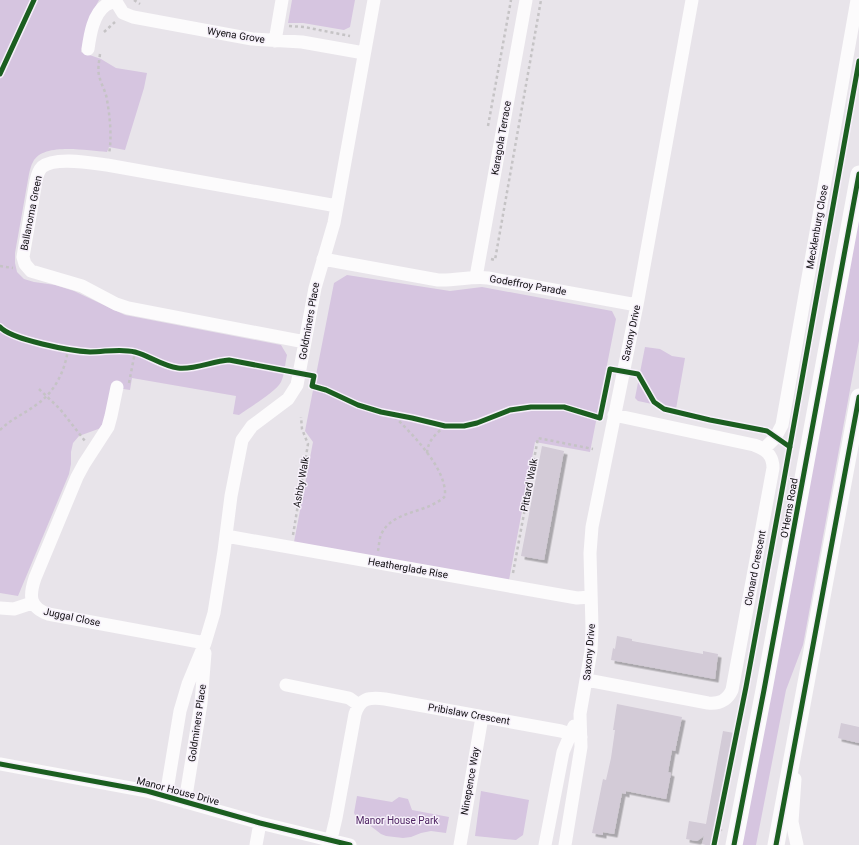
<svg xmlns="http://www.w3.org/2000/svg" width="859" height="845" font-family="Roboto,sans-serif">
  <style>
    .green { fill: #d6c5e0 }
    .building { fill: #d3cbd7; filter: url(#shadow) }
    .lines { fill: none; stroke-linecap: round; stroke-linejoin: round }
    .path { stroke: #c5c3c5; stroke-width: 2.5; stroke-dasharray: 3 3; stroke-linecap: butt }
    .minor { stroke: #fcfbfc; stroke-width: 13 }
    .major { stroke: #fcfbfc; stroke-width: 17 }
    .cycleway-casing { stroke: #f6f0fa; stroke-width: 8 }
    .cycleway { stroke: #1b5e20; stroke-width: 5 }
    .labels { text-anchor: middle; dominant-baseline: central; stroke-width: 3; stroke-linejoin: round; paint-order: stroke }
    .street-label { font-size: 10px; fill: #0f0d10; stroke: #f6f0fa }
    .park-label { font-size: 10px; fill: #502664; stroke: #f6f0fa }
  </style>
  <defs>
    <filter id="shadow"><feDropShadow dx="3.5" dy="3.5" stdDeviation="0" flood-color="#0004"/></filter>
  </defs>
  <rect width="100%" height="100%" fill="#e8e4ea"/>
  <path class="green" d="M 0,0 L 99,0 L 89,19 L 81,52 L 101,59 L 116,68 L 147,73 L 144,88 L 125,150 L 109,147 L 107,152 C 88,151 43,142 33,162 C 31,165 30,170 29,174 L 15,253 L 15,263 L 17,272 L 24,279 L 34,282 L 55,285 L 74,291 L 125,315 L 281,345 L 287,355 C 285,363 285,374 281,382 C 276,392 248,408 239,415 L 233,414 L 236,396 L 132,378 L 130,390 L 111,387 L 105,420 L 101,428 L 79,436 L 73,443 L 71,452 L 71,464 L 69,474 L 18,596 L 0,593 Z
    M 292,0 L 355,0 L 350,27 L 344,30 L 303,23 L 288,23 Z
    M 859,192 L 859,341 L 803,645 L 786,690 L 756,845 L 742,845 Z
    M 347,275 L 450,291 L 482,287 L 612,311 L 616,319 L 590,452 L 535,442 L 509,580 L 294,542 L 313,442 L 305,431 L 334,283 Z
    M 645,347 L 660,349 L 672,356 L 685,358 L 676,409 L 638,401 L 635,398 Z
    M 481,791 L 529,800 L 523,835 L 516,840 L 475,836 Z
    M 357,796 L 392,802 L 399,797 L 408,799 L 412,810 L 449,817 L 446,833 L 431,831 L 421,833 L 411,837 L 403,838 L 386,836 L 381,834 L 368,824 L 357,819 L 354,813 Z"/>
  <path class="building" d="M 542,446 L 564,451 L 544,560 L 521,556 Z
    M 617,636 L 632,639 L 632,641 L 703,654 L 703,651 L 718,654 L 715,679 L 611,660 L 613,648 L 615,649 Z
    M 617,704 L 682,717 L 675,751 L 672,750 L 668,772 L 671,773 L 666,799 L 626,791 L 626,794 L 622,793 L 614,834 L 603,832 L 603,835 L 592,833 L 603,779 L 606,780 L 611,758 L 615,730 L 613,730 Z
    M 841,723 L 859,727 L 859,743 L 838,738 Z
    M 723,731 L 734,733 L 716,826 L 719,826 L 715,829 L 712,845 L 706,845 L 702,844 L 704,836 L 697,841 L 686,839 L 689,821 L 706,824 Z"/>
  <g class="lines">
    <path class="path" d="M 134,0 L 140,4
      M 289,26 L 304,27 L 350,36
      M 104,32 L 115,22
      M 100,54 C 99,63 97,71 100,79 C 102,86 106,92 107,100 C 110,117 112,137 109,154
      M 488,126 L 511,0
      M 491,259 L 495,260 L 541,0
      M 0,266 L 13,268
      M 129,383 L 135,352
      M 39,389 L 60,409 L 85,441
      M 0,430 C 11,419 24,414 36,405 C 55,392 65,371 68,349
      M 427,453 C 428,440 436,434 445,426
      M 293,535 L 308,444 L 302,429 L 301,417
      M 378,551 C 379,546 379,540 381,535 C 389,515 415,513 432,505 C 437,502 442,500 445,496 C 447,468 411,433 393,415
      M 513,573 L 538,438 L 593,449"/>
    <path class="minor" d="M 115,0 L 123,13 L 133,17 L 252,39 L 302,42 L 364,53
      M 275,41 L 282,0
      M 88,49 C 90,35 93,14 106,5 C 109,3 113,2 116,2
      M 323,259 L 438,280 C 455,281 471,276 488,278 L 637,305
      M 476,277 L 526,0
      M 305,342 L 128,308 L 116,304 L 82,286 L 31,271 L 25,264 L 23,257 L 36,181 C 37,176 38,171 42,167 C 55,156 92,163 107,165 L 337,206
      M 117,387 L 111,416 L 108,427 L 84,464 L 77,477 L 35,578 C 29,596 29,607 48,614 L 205,643
      M 764,449 L 775,438 L 782,425 L 857,0
      M 226,536 L 577,598 L 591,597
      M 0,608 L 14,609 L 32,603
      M 587,680 L 708,703 C 719,704 727,701 732,690 L 773,468 C 773,455 766,449 754,445 L 614,415
      M 286,685 L 349,698 L 359,705
      M 0,764 L 147,791 L 260,823 L 350,845
      M 795,779 L 792,822 L 797,845
      M 166,796 L 180,711 L 188,684 L 205,643 L 214,613 L 224,551 L 231,496 L 242,440 L 252,426 L 288,399 L 297,385 L 315,288 L 334,223 L 374,0
      M 185,802 L 201,703 L 205,653
      M 331,839 L 336,818 L 355,714 C 360,698 369,697 385,699 L 561,731 L 581,737
      M 256,845 L 260,823
      M 460,845 L 482,717
      M 545,845 L 563,752 L 574,726
      M 565,845 L 581,747 L 580,714 L 591,651 L 592,628 L 590,553 L 592,527 L 637,305 L 692,0"/>
    <path class="major" d="M 734,845 L 764,690 L 859,174
      M 776,845 L 859,397"/>
    <g class="cycleway-casing">
      <path id="cycleway" d="M 0,74 L 34,0
        M 0,327 C 12,340 71,351 90,352 C 105,352 120,348 135,352 C 150,356 162,366 178,368 C 195,370 212,361 229,360 L 314,376 L 312,386 L 326,390 L 358,405 L 381,412 L 412,418 L 445,426 L 464,426 L 477,423 L 510,410 L 531,407 L 564,407 L 600,418 L 610,369 L 638,374 L 654,402 L 664,409 L 710,420 L 767,431 L 790,447
        M 0,764 L 147,791 L 260,823 L 350,845
        M 714,845 L 746,687 L 781,496 L 859,61
        M 734,845 L 764,690 L 859,174
        M 776,845 L 859,397"/>
    </g>
    <use href="#cycleway" class="cycleway"/>
  </g>
  <g class="labels">
    <g class="street-label">
      <text transform="translate(236 35) rotate(9)">Wyena Grove</text>
      <text transform="translate(501 138) rotate(-80)">Karagola Terrace</text>
      <text transform="translate(31 213) rotate(-79)">Ballanoma Green</text>
      <text transform="translate(817 227) rotate(-80)">Mecklenburg Close</text>
      <text transform="translate(528 285) rotate(10)">Godeffroy Parade</text>
      <text transform="translate(309 321) rotate(-80)">Goldminers Place</text>
      <text transform="translate(631 333) rotate(-78)">Saxony Drive</text>
      <text transform="translate(301 482) rotate(-80)">Ashby Walk</text>
      <text transform="translate(529 485) rotate(-79)">Pittard Walk</text>
      <text transform="translate(789 508) rotate(-80)">O'Herns Road</text>
      <text transform="translate(408 568) rotate(10)">Heatherglade Rise</text>
      <text transform="translate(755 568) rotate(-79)">Clonard Crescent</text>
      <text transform="translate(72 617) rotate(12)">Juggal Close</text>
      <text transform="translate(589 652) rotate(-85)">Saxony Drive</text>
      <text transform="translate(469 714) rotate(10)">Pribislaw Crescent</text>
      <text transform="translate(197 723) rotate(-82)">Goldminers Place</text>
      <text transform="translate(470 781) rotate(-80)">Ninepence Way</text>
      <text transform="translate(178 791) rotate(15)">Manor House Drive</text>
    </g>
    <g class="park-label">
      <text x="397" y="820">Manor House Park</text>
    </g>
  </g>
</svg>
